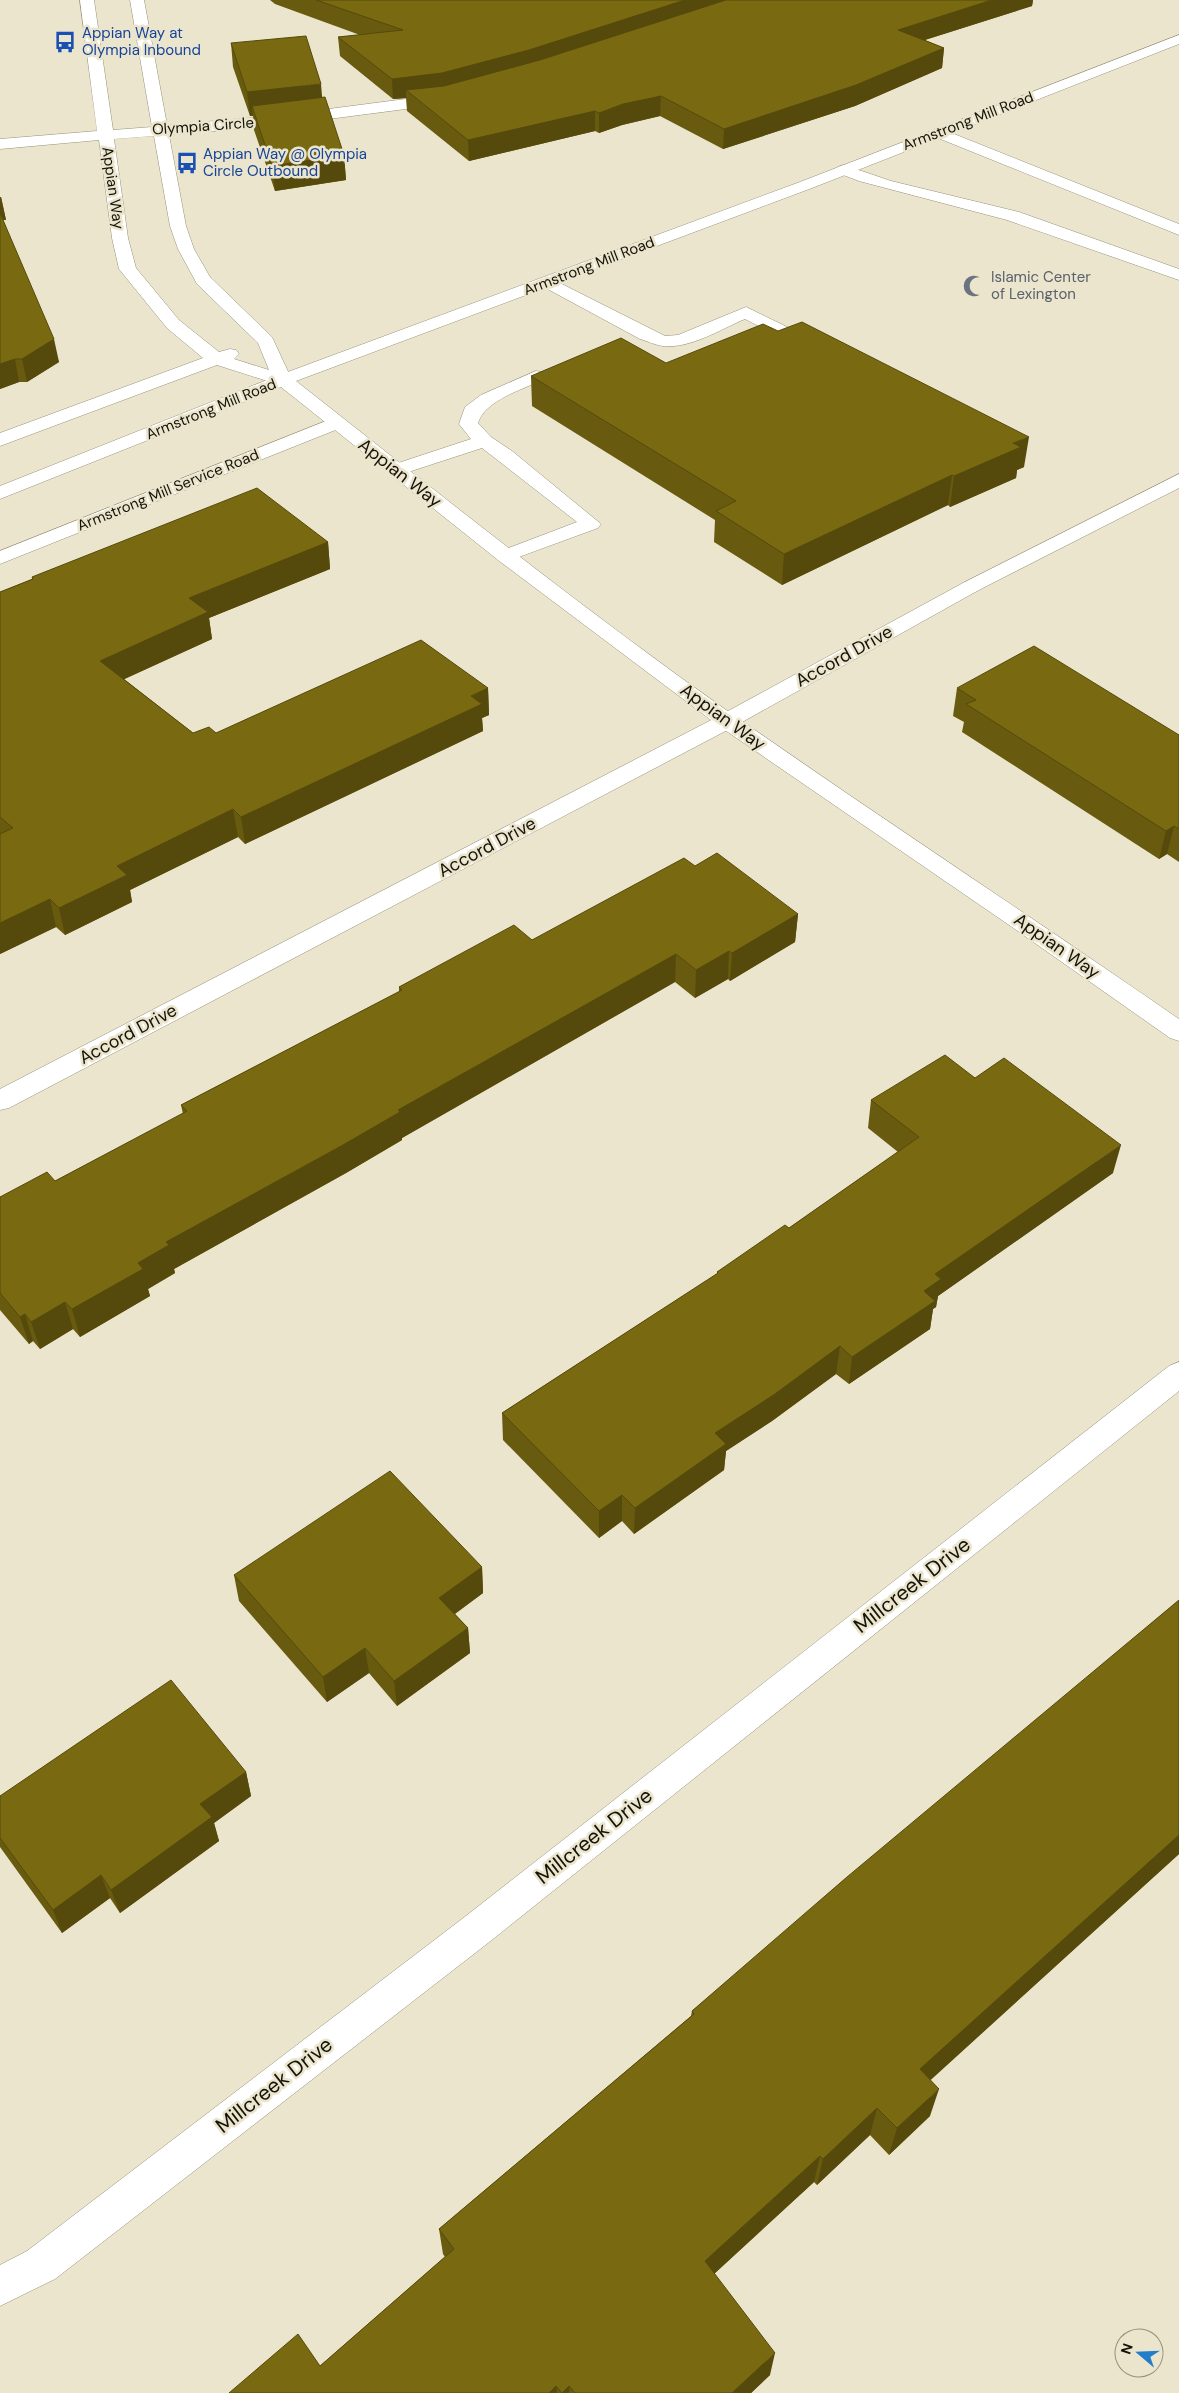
<svg xmlns="http://www.w3.org/2000/svg" width="1179" height="2393" font-family="'DM Sans',sans-serif">
  <style>
    .lines { fill: none; stroke-linecap: round; stroke-linejoin: round }
    .lane-casing { stroke: #96927b; stroke-width: 1 }
    .street-casing { stroke: #96927b; stroke-width: 1 }
    .secondary-casing { stroke: #96927b; stroke-width: 1 }
    .lane { fill: #fff; fill-rule: evenodd }
    .street { fill: #fff; fill-rule: evenodd }
    .secondary { fill: #fff; fill-rule: evenodd }
    .wall { fill: #685b0f }
    .shaded-wall { fill: #554a0c }
    .building { fill: #796a11; stroke: #554a0c }
    .labels { text-anchor: middle; dominant-baseline: central; stroke-width: 5; stroke-linejoin: round; paint-order: stroke }
    .far-transit-label { font-size: 15px; fill: #164399; stroke: #eae5cc; text-anchor: start }
    .far-street-label { font-size: 15px; fill: #141209; stroke: #eae5cc }
    .far-worship-label { font-size: 15px; fill: #5b616d; stroke: #eae5cc; text-anchor: start }
    .street-label { font-size: 18px; fill: #141209; stroke: #eae5cc }
    .near-street-label { font-size: 21px; fill: #141209; stroke: #eae5cc }
  </style>
  <rect width="100%" height="100%" fill="#eae5cc"/>
  <g class="lines">
    <g class="lane-casing">
      <path id="lane" d="M 939,128 L 1179,224 L 1179,235 L 933,136 L 931,133 L 933,130 Z
        M 844,165 L 891,181 L 1019,212 L 1179,269 L 1179,280 L 1007,220 L 859,181 L 838,173 L 836,170 L 838,167 Z
        M 548,277 L 665,336 L 678,335 L 746,307 L 820,343 L 823,347 L 820,351 L 808,351 L 745,319 C 721,329 690,349 663,346 C 655,345 647,341 640,339 L 542,286 L 539,282 L 542,278 Z
        M 536,371 L 542,372 L 545,376 L 542,380 C 522,390 485,400 478,423 L 491,437 L 512,451 L 601,524 L 598,528 L 505,562 L 498,560 L 495,556 L 498,552 L 577,522 L 482,448 L 396,476 L 389,474 L 386,470 L 389,466 L 471,439 L 459,424 L 465,407 L 481,395 Z
        M 1179,474 L 1179,488 L 977,591 L 970,593 L 963,591 L 960,587 L 963,583 Z"/>
    </g>
    <g class="street-casing">
      <path id="street" d="M 80,0 L 94,0 L 113,130 L 152,127 L 130,0 L 144,0 L 167,125 L 275,116 L 444,94 L 452,99 L 444,104 L 275,126 L 169,135 L 186,226 L 194,249 L 210,277 L 272,337 L 292,380 L 289,384 L 283,386 L 217,365 L 0,446 L 0,433 L 203,358 L 167,328 L 119,269 L 112,238 L 99,140 L 0,149 L 0,139 L 97,131 ZM 154,136 L 170,226 L 178,249 L 197,284 L 258,343 L 269,370 L 234,359 L 239,354 L 236,350 L 230,349 L 219,352 L 179,320 L 136,268 L 128,238 L 114,139 Z
        M 336,417 L 343,419 L 345,423 L 343,427 L 0,564 L 0,551 Z
        M 970,581 L 977,583 L 980,587 L 977,591 L 735,726 L 9,1108 L 0,1110 L 0,1089 L 719,716 L 963,583 Z
        M 1179,1362 L 1179,1391 L 488,1943 L 55,2279 L 0,2306 L 0,2265 L 27,2251 L 462,1919 L 1169,1366 Z"/>
    </g>
    <g class="secondary-casing">
      <path id="secondary" d="M 1179,35 L 1179,44 L 812,188 L 296,381 C 441,495 585,611 736,717 C 882,819 1032,917 1179,1019 L 1179,1041 L 1170,1038 L 1012,927 L 719,726 L 498,560 L 281,387 L 0,499 L 0,486 L 277,376 L 800,182 Z"/>
    </g>
    <use href="#lane" class="lane"/>
    <use href="#street" class="street"/>
    <use href="#secondary" class="secondary"/>
  </g>
  <path class="wall" d="M 270,0 L 1033,0 L 1032,6 L 925,40 L 944,48 L 942,68 L 855,106 L 723,149 L 660,116 L 622,125 L 599,133 L 595,131 L 469,161 L 407,111 L 406,98 L 393,99 L 340,56 L 338,37 L 360,35 L 275,4 Z
    M 231,43 L 322,97 L 344,155 L 346,180 L 275,191 L 254,130 L 253,116 L 250,116 L 233,67 Z
    M 1,197 L 6,220 L 3,220 L 59,362 L 27,382 L 19,382 L 0,389 Z
    M 666,363 L 1024,467 L 1017,470 L 1016,478 L 950,507 L 948,505 L 782,585 L 714,542 L 715,520 L 532,406 L 531,376 Z
    M 328,542 L 330,569 L 209,618 L 212,639 L 124,679 L 193,733 L 216,733 L 488,688 L 489,715 L 482,718 L 483,731 L 245,844 L 238,837 L 130,890 L 132,902 L 65,935 L 56,927 L 0,954 L 0,592 L 32,579 L 32,577 Z
    M 957,688 L 1179,735 L 1179,862 L 1167,854 L 1159,859 L 962,732 L 964,722 L 953,716 Z
    M 695,866 L 798,914 L 795,942 L 730,981 L 728,979 L 695,998 L 675,982 L 402,1138 L 402,1140 L 346,1173 L 174,1269 L 175,1273 L 148,1289 L 150,1296 L 80,1337 L 73,1329 L 40,1349 L 33,1341 L 29,1344 L 0,1310 L 0,1197 L 55,1181 L 183,1114 L 181,1105 L 399,992 L 399,987 L 532,940 Z
    M 975,1078 L 1113,1173 L 938,1296 L 936,1307 L 933,1309 L 930,1329 L 849,1384 L 836,1374 L 772,1421 L 726,1451 L 724,1470 L 634,1534 L 622,1521 L 599,1538 L 503,1440 L 502,1413 L 717,1274 L 717,1272 L 789,1228 L 898,1152 L 868,1128 L 871,1100 Z
    M 482,1567 L 483,1593 L 455,1614 L 468,1628 L 470,1653 L 397,1706 L 369,1673 L 327,1702 L 239,1601 L 234,1575 Z
    M 1179,1600 L 1179,1854 L 930,2080 L 930,2116 L 889,2155 L 870,2135 L 817,2185 L 814,2182 L 714,2274 L 770,2375 L 751,2393 L 229,2393 L 320,2366 L 445,2257 L 443,2254 L 439,2229 L 691,2016 L 692,2011 Z
    M 246,1772 L 251,1796 L 214,1823 L 219,1841 L 120,1913 L 110,1898 L 62,1933 L 0,1847 L 0,1796 Z"/>
  <path class="shaded-wall" d="M 685,0 L 744,0 L 443,93 L 406,90 L 406,98 L 393,99 L 392,79 Z
    M 992,0 L 1033,0 L 1032,6 L 896,49 L 898,30 Z
    M 944,48 L 942,68 L 855,106 L 723,149 L 724,129 Z
    M 321,84 L 323,108 L 252,106 L 253,116 L 250,116 L 247,92 Z
    M 661,96 L 660,116 L 622,125 L 599,133 L 599,113 L 623,104 Z
    M 595,111 L 595,131 L 469,161 L 468,140 Z
    M 344,155 L 346,180 L 275,191 L 272,166 Z
    M 0,197 L 1,197 L 6,220 L 0,220 Z
    M 54,339 L 59,362 L 27,382 L 22,359 Z
    M 15,359 L 19,382 L 0,389 L 0,364 Z
    M 1029,437 L 1024,467 L 1017,470 L 1016,478 L 950,507 L 954,476 L 1013,443 Z
    M 952,475 L 948,505 L 782,585 L 784,554 Z
    M 328,542 L 330,569 L 209,618 L 212,639 L 105,688 L 100,661 L 189,598 Z
    M 488,688 L 489,715 L 482,718 L 483,731 L 245,844 L 241,817 Z
    M 233,809 L 238,837 L 130,890 L 132,902 L 65,935 L 59,908 L 117,866 Z
    M 1174,826 L 1167,854 L 1159,859 L 1166,831 Z
    M 50,899 L 56,927 L 0,954 L 0,923 Z
    M 798,914 L 795,942 L 730,981 L 732,953 Z
    M 729,951 L 728,979 L 695,998 L 696,970 Z
    M 676,954 L 675,982 L 402,1138 L 402,1140 L 346,1173 L 174,1269 L 175,1273 L 148,1289 L 150,1296 L 80,1337 L 72,1309 L 166,1242 L 398,1110 Z
    M 1121,1145 L 1113,1173 L 938,1296 L 936,1307 L 933,1309 L 930,1329 L 849,1384 L 852,1357 L 924,1291 L 935,1274 Z
    M 65,1302 L 73,1329 L 40,1349 L 31,1322 Z
    M 25,1314 L 33,1341 L 29,1344 L 20,1317 Z
    M 840,1346 L 836,1374 L 772,1421 L 726,1451 L 724,1470 L 634,1534 L 635,1508 L 715,1433 Z
    M 622,1495 L 622,1521 L 599,1538 L 599,1511 Z
    M 482,1567 L 483,1593 L 442,1623 L 439,1598 Z
    M 468,1628 L 470,1653 L 397,1706 L 394,1681 Z
    M 365,1648 L 369,1673 L 327,1702 L 323,1677 Z
    M 246,1772 L 251,1796 L 214,1823 L 219,1841 L 120,1913 L 111,1890 L 200,1804 Z
    M 1179,1835 L 1179,1854 L 912,2097 L 920,2069 Z
    M 101,1875 L 110,1898 L 62,1933 L 53,1910 Z
    M 939,2089 L 930,2116 L 889,2155 L 897,2128 Z
    M 877,2108 L 870,2135 L 817,2185 L 823,2159 Z
    M 820,2156 L 814,2182 L 702,2285 L 705,2261 Z
    M 775,2353 L 770,2375 L 751,2393 L 732,2393 Z
    M 556,2386 L 557,2393 L 549,2393 Z
    M 569,2386 L 569,2393 L 562,2393 Z"/>
  <path class="building" d="M 316,0 L 685,0 L 529,50 L 442,73 L 392,79 L 338,37 L 403,30 Z
    M 726,0 L 992,0 L 898,30 L 944,48 L 856,85 L 724,129 L 661,96 L 623,104 L 599,113 L 595,111 L 468,140 L 406,90 L 444,86 L 540,60 Z
    M 306,36 L 321,84 L 247,92 L 231,43 Z
    M 325,97 L 344,155 L 272,166 L 252,106 Z
    M 0,213 L 54,339 L 22,359 L 15,359 L 0,364 Z
    M 802,322 L 1029,437 L 1013,443 L 1021,447 L 954,476 L 952,475 L 784,554 L 716,511 L 736,501 L 531,376 L 621,338 L 666,363 L 763,324 L 778,331 Z
    M 257,488 L 328,542 L 189,598 L 208,612 L 100,661 L 193,733 L 209,727 L 216,733 L 421,640 L 488,688 L 471,696 L 482,704 L 241,817 L 233,809 L 117,866 L 127,875 L 59,908 L 50,899 L 0,923 L 0,834 L 13,828 L 0,817 L 0,592 L 33,579 L 32,577 Z
    M 1034,646 L 1179,735 L 1179,829 L 1174,826 L 1166,831 L 966,704 L 976,700 L 957,688 Z
    M 717,853 L 798,914 L 732,953 L 729,951 L 696,970 L 676,954 L 398,1110 L 400,1112 L 343,1145 L 166,1242 L 169,1245 L 138,1263 L 143,1269 L 72,1309 L 65,1302 L 31,1322 L 25,1314 L 20,1317 L 0,1293 L 0,1197 L 47,1172 L 55,1181 L 187,1111 L 181,1105 L 402,990 L 399,987 L 514,925 L 532,940 L 684,858 L 695,866 Z
    M 945,1055 L 975,1078 L 1004,1058 L 1121,1145 L 935,1274 L 941,1279 L 924,1291 L 935,1301 L 852,1357 L 840,1346 L 775,1394 L 715,1433 L 726,1444 L 635,1508 L 622,1495 L 599,1511 L 502,1413 L 718,1273 L 717,1272 L 785,1225 L 789,1228 L 919,1137 L 871,1100 Z
    M 390,1471 L 482,1567 L 439,1598 L 468,1628 L 394,1681 L 365,1648 L 323,1677 L 234,1575 Z
    M 1179,1600 L 1179,1835 L 920,2069 L 939,2089 L 897,2128 L 877,2108 L 823,2159 L 820,2156 L 705,2261 L 775,2353 L 732,2393 L 575,2393 L 569,2386 L 562,2393 L 556,2386 L 549,2393 L 229,2393 L 298,2334 L 320,2366 L 454,2249 L 439,2229 L 694,2014 L 692,2011 L 847,1877 Z
    M 171,1680 L 246,1772 L 200,1804 L 212,1817 L 111,1890 L 101,1875 L 53,1910 L 0,1838 L 0,1796 Z"/>
  <defs>
    <g id="bus-bare" transform="scale(1.725)"><path d="M-5-6H5V4H4V6H2V4H-2V6H-4V4H-5ZM-3.5-4V0h7V-4ZM-3.5 1.2v1.5H-2V1.2ZM2 1.2v1.5H3.5V1.2Z" fill="#1a4fb4" stroke="#eae5cc" stroke-width="2.5" paint-order="stroke"/></g>
    <g id="mosque-bare" transform="scale(1.725)"><path d="M3.5-4.9A6 6 0 1 0 3.5 4.9A5 5 0 1 1 3.5-4.9Z" fill="#6b7280" stroke="#eae5cc" stroke-width="2.5" paint-order="stroke"/></g>
  </defs>
  <g fill-rule="evenodd">
    <use href="#bus-bare" x="65" y="42"/>
    <use href="#bus-bare" x="187" y="163"/>
    <use href="#mosque-bare" x="974" y="286"/>
  </g>
  <g class="labels">
    <g class="far-transit-label">
      <text x="82" y="33">Appian Way at<tspan x="82" dy="17">Olympia Inbound</tspan></text>
      <text x="203" y="154">Appian Way @ Olympia<tspan x="203" dy="17">Circle Outbound</tspan></text>
    </g>
    <g class="far-street-label">
      <text transform="translate(968 121) rotate(-21)">Armstrong Mill Road</text>
      <text transform="translate(203 126) rotate(-4)">Olympia Circle</text>
      <text transform="translate(113 188) rotate(82)">Appian Way</text>
      <text transform="translate(589 266) rotate(-21)">Armstrong Mill Road</text>
      <text transform="translate(211 409) rotate(-22)">Armstrong Mill Road</text>
      <text transform="translate(168 490) rotate(-22)">Armstrong Mill Service Road</text>
    </g>
    <g class="far-worship-label">
      <text x="991" y="277">Islamic Center<tspan x="991" dy="17">of Lexington</tspan></text>
    </g>
    <g class="street-label">
      <text transform="translate(400 473) rotate(38)">Appian Way</text>
      <text transform="translate(844 656) rotate(-29)">Accord Drive</text>
      <text transform="translate(723 717) rotate(36)">Appian Way</text>
      <text transform="translate(487 847) rotate(-28)">Accord Drive</text>
      <text transform="translate(1057 946) rotate(35)">Appian Way</text>
      <text transform="translate(128 1034) rotate(-28)">Accord Drive</text>
    </g>
    <g class="near-street-label">
      <text transform="translate(912 1585) rotate(-38)">Millcreek Drive</text>
      <text transform="translate(594 1836) rotate(-38)">Millcreek Drive</text>
      <text transform="translate(274 2085) rotate(-38)">Millcreek Drive</text>
    </g>
  </g>
  <g transform="translate(1139 2353) rotate(289)"><circle r="24" fill="#eae5cc" stroke="#94917e"/>
  <path d="M0-4L9 19L0 12L-9 19Z" fill="#227dca"/>
  <text y="-8" font-size="14" font-weight="bold" text-anchor="middle" fill="#141209">N</text>
  </g>
</svg>
